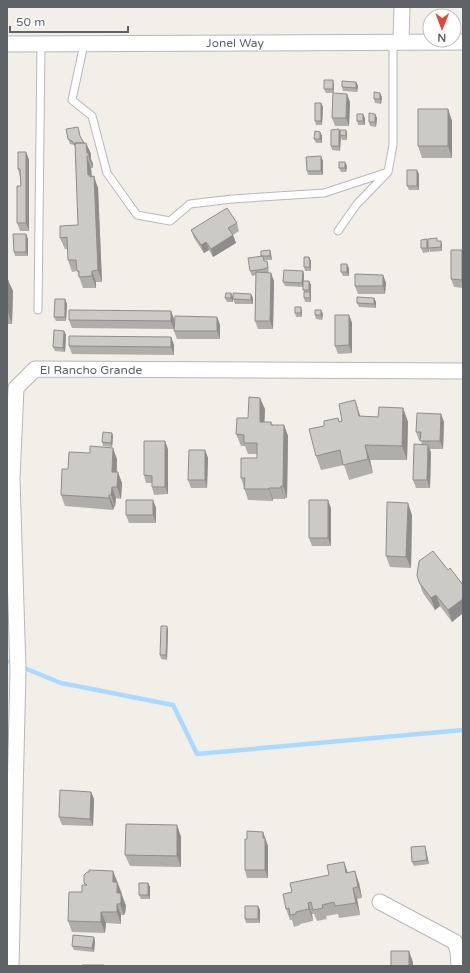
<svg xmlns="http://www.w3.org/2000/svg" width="470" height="973" font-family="'Varela Round',sans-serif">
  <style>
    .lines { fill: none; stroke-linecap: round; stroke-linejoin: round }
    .stream { stroke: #aadaff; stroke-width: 4.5 }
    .service-casing { stroke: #b5b8bc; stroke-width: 9 }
    .minor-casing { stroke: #b5b8bc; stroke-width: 17 }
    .service { stroke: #fff; stroke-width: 7 }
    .minor { stroke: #fff; stroke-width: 15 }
    .wall { fill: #afaea9 }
    .shaded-wall { fill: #8f8d8a }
    .building { fill: #cccac5; stroke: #8f8d8a }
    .labels { text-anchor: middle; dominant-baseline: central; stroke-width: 3; stroke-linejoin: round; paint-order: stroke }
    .street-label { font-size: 12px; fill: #5f6368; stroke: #fff }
  </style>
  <rect width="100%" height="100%" fill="#f1efe8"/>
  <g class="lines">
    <path class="stream" d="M 7,661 L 61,683 L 173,705 L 197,754 L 463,730"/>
    <g class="service-casing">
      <path id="service" d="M 84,44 L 72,100 L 92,116 L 107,173 L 137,215 L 170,221 L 190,204 L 232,199 L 324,193 L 388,172
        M 338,231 L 357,204 L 388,172 L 393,145 L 393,42
        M 38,310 L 41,44"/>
    </g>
    <g class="minor-casing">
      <path id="minor" d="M 401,42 L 402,7
        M 7,44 L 463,42
        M 380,902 L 455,942 L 458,951 L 459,966
        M 11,966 L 18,670 L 12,479 L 16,388 L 35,369 L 463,371"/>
    </g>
    <use href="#service" class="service"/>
    <use href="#minor" class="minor"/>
  </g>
  <path class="wall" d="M 356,82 L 358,86 L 357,92 L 343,91 L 342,87 Z
    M 334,84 L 334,93 L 326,93 L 324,89 Z
    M 347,94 L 350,102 L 349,126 L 335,126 L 332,118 Z
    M 382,97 L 381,104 L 375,103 L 374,99 Z
    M 321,103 L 323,107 L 322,125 L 316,125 L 315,121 Z
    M 448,109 L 452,121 L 452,158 L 422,158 L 418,146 Z
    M 375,114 L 377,118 L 376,127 L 370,126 L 369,122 Z
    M 365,118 L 365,125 L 358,125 L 357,121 Z
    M 346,130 L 347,134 L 347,140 L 342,140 L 341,137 L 340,151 L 332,150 L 331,146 L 340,133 Z
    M 79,131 L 80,138 L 84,143 L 86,143 L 91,154 L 91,159 L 93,164 L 93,168 L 91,168 L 92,176 L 98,188 L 102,282 L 96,282 L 96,288 L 83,288 L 77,271 L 72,272 L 68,260 L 68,249 L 65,249 L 60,238 L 78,225 L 75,147 L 74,145 L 70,144 L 68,139 Z
    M 320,132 L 322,136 L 322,143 L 316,143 L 314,139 Z
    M 26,152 L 29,160 L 29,231 L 20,231 L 17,223 L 21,186 L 20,177 L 18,169 Z
    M 321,156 L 323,161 L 323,175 L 308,175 L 307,171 Z
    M 347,166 L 346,172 L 341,172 L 339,168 Z
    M 419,174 L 419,190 L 409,190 L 407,186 Z
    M 237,223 L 239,231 L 233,235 L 236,243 L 213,257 L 209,250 L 204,253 L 194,238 L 191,230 Z
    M 26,234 L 28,239 L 28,256 L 15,256 L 14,252 Z
    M 427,239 L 428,243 L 438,241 L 441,241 L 442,245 L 442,251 L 430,252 L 429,248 L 429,252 L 423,253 L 421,248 Z
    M 270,250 L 271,254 L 272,260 L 264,260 L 265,261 L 267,261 L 268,265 L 269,272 L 266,273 L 274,281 L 273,329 L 258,329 L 255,321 L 256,275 L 252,276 L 250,271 L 262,256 Z
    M 463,252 L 463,288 L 454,287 L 451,279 Z
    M 309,257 L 311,261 L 311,271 L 305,271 L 304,267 Z
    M 349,268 L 349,276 L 343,276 L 341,272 Z
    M 303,271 L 304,275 L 304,281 L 309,281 L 311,285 L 311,302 L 305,302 L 304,298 L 304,293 L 303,287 L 285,286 L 283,282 Z
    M 383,275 L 386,283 L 385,294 L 358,294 L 355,286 Z
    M 7,280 L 13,291 L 12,324 L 7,324 Z
    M 231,293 L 233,297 L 233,302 L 227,302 L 225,298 Z
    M 253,298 L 253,304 L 235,304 L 233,299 Z
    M 374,298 L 376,302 L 376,308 L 359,307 L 357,303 Z
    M 65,299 L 67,304 L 66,321 L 56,321 L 54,317 Z
    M 171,311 L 174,319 L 174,329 L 72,328 L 69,320 Z
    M 302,312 L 302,317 L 296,317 L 295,313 Z
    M 323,314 L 322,320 L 316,319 L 315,315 Z
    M 349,315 L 352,323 L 352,353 L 338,354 L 335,346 Z
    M 217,317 L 220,325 L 220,339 L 177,339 L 174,331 Z
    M 64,331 L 66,335 L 65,352 L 55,351 L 53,347 Z
    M 171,337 L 174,345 L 174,355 L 72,354 L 69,346 Z
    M 403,408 L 408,422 L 407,460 L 370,460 L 373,473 L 349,480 L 344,465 L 321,470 L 316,456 L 324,426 L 338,418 L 340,422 L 361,416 L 378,417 Z
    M 265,409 L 264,422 L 271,422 L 273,425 L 284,425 L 288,436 L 287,498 L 285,498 L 285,499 L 273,499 L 273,501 L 248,500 L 241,478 L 257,458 L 257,454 L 248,454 L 245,446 L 241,446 L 236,434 L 248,418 Z
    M 441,414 L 444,422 L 443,449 L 430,449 L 431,453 L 430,488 L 416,488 L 413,480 L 422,445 L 421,440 L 419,440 L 416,432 Z
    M 112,433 L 113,437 L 112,447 L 103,446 L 102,442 Z
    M 168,449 L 168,494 L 154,495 L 152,487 L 152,483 L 146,483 L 144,475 Z
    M 205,450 L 208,458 L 207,488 L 191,488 L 188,480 Z
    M 117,459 L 117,472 L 122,483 L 121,499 L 116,498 L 115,507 L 114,507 L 113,510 L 65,506 L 61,495 L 68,469 Z
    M 153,500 L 156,508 L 156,523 L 129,523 L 126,515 Z
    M 331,508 L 331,546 L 312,546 L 309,538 Z
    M 412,515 L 411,568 L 390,567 L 386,556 Z
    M 448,570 L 463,585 L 463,613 L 452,622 L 440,606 L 435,610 L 423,593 L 419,582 Z
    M 167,626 L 168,630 L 167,660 L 161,659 L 160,655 Z
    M 91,792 L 94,799 L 93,826 L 62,825 L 59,817 Z
    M 177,825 L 181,837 L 181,867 L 130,866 L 125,855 Z
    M 263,832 L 268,846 L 268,878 L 247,878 L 245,870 L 247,839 Z
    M 425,846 L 426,850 L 429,864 L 414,866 L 412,862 Z
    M 113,871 L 122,893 L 122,895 L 126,906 L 125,913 L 124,915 L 121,915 L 121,924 L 106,923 L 105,933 L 72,932 L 68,921 L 85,885 L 84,883 Z
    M 348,873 L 359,883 L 362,898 L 357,899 L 360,915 L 339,918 L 338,914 L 326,916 L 327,919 L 317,921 L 314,914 L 312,914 L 313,921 L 300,924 L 300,925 L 294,927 L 292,920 L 290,920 L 286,909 L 292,892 Z
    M 148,883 L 150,887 L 150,899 L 141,899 L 139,895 Z
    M 258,906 L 260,910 L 260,923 L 246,923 L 245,919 Z
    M 95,941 L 94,952 L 74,950 L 72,946 Z"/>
  <path class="shaded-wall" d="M 333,80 L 334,84 L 334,93 L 333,89 Z
    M 356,82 L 358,86 L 357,92 L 356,88 Z
    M 380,93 L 382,97 L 381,104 L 380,99 Z
    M 347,94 L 350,102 L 349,126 L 346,118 Z
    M 321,103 L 323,107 L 322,125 L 321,121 Z
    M 448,109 L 452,121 L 452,158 L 448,146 Z
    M 363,114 L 365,118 L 365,125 L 363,121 Z
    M 375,114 L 377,118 L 376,127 L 375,122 Z
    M 339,129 L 341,134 L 340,151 L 339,146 Z
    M 346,130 L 347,134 L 347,140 L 346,136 Z
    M 320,132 L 322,136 L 322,143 L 320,139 Z
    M 86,143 L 91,154 L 91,159 L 93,164 L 93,168 L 87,153 Z
    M 26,152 L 29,160 L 29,231 L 26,223 Z
    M 87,156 L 91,168 L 92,182 L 88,175 Z
    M 321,156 L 323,161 L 323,175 L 321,171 Z
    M 345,162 L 347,166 L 346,172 L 345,168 Z
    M 417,170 L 419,174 L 419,190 L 417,186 Z
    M 94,176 L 98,188 L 102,282 L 98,270 Z
    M 26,234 L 28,239 L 28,256 L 26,252 Z
    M 233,235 L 236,243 L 213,257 L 211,249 Z
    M 427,239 L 428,243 L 429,252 L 427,248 Z
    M 441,241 L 442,245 L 442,251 L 441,247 Z
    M 206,242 L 209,250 L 204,253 L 201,245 Z
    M 270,250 L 271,254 L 272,260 L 270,256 Z
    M 462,250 L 463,252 L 463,281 L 462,280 Z
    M 309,257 L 311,261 L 311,271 L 310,267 Z
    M 347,264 L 349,268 L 349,276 L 347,272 Z
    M 92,271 L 96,282 L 96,288 L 92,276 Z
    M 303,271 L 304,275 L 303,287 L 302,283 Z
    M 271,273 L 274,281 L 273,329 L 270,321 Z
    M 383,275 L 386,283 L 385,294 L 383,286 Z
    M 8,280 L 13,291 L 12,324 L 8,312 Z
    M 309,281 L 311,285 L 311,302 L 310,298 Z
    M 231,293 L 233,297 L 233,302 L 231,298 Z
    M 251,294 L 253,298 L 253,304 L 251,300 Z
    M 374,298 L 376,302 L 376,308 L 374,304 Z
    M 65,299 L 67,304 L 66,321 L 65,317 Z
    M 301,307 L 302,312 L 302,317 L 301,313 Z
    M 321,310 L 323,314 L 322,320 L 321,315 Z
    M 171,311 L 174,319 L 174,329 L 171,321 Z
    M 349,315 L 352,323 L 352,353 L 349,345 Z
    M 217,317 L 220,325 L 220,339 L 217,331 Z
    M 64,331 L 66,335 L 65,352 L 63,348 Z
    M 171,337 L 174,345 L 174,355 L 171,347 Z
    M 260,398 L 265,409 L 264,433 L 260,422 Z
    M 355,400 L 360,415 L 364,430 L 359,416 Z
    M 403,408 L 408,422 L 407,460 L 402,446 Z
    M 441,414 L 444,422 L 443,449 L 440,441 Z
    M 284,425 L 288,436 L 287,498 L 283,486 Z
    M 112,433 L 113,437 L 112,447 L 111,443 Z
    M 165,441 L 168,449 L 168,494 L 165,487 Z
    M 365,445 L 370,460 L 373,473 L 368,459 Z
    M 428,445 L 431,453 L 430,488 L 427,480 Z
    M 113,448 L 117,459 L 116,483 L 112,472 Z
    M 205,450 L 208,458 L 207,488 L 205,480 Z
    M 118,472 L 122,483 L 121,499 L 117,487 Z
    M 281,486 L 285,498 L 285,499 L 281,488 Z
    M 112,487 L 116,498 L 115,507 L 111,495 Z
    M 269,488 L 273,499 L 273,501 L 269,489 Z
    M 109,495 L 114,507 L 113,510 L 109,498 Z
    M 153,500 L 156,508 L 156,523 L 153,515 Z
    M 328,500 L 331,508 L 331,546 L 328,538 Z
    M 408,503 L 412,515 L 411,568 L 406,557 Z
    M 436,595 L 440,606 L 435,610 L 431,598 Z
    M 463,599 L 463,613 L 452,622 L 448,610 Z
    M 167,626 L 168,630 L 167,660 L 166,655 Z
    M 91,792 L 94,799 L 93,826 L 90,819 Z
    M 177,825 L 181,837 L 181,867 L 177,856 Z
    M 263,832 L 268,846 L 268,878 L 265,870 Z
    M 425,846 L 426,850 L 429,864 L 427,860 Z
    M 344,862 L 348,873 L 346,873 Z
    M 113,871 L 117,882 L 113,882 Z
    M 355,871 L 359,883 L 362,898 L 358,887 Z
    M 117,882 L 126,906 L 125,913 L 124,915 L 120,904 L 117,893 Z
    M 148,883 L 150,887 L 150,899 L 148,895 Z
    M 353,888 L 357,899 L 360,915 L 356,903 Z
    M 308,903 L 312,914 L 313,921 L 309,909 Z
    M 117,904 L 121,915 L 121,924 L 117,912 Z
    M 258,906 L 260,910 L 260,923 L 258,919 Z
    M 101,912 L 106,923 L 105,933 L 101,922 Z
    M 94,937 L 95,941 L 94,952 L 92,948 Z
    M 409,951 L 413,962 L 413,966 L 409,966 Z"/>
  <path class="building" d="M 324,80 L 333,80 L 333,89 L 324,89 Z
    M 342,81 L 356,82 L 356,88 L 342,87 Z
    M 374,92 L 380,93 L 380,99 L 374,99 Z
    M 333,93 L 347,94 L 346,118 L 332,118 Z
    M 315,103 L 321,103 L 321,121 L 315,121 Z
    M 418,109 L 448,109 L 448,146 L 418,146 Z
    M 369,113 L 375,114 L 375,122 L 369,122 Z
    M 357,114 L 363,114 L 363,121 L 357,121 Z
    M 78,127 L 80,136 L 84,143 L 75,143 L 75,145 L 72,141 L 68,139 L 66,129 Z
    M 339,129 L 339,146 L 331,146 L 331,130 Z
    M 340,130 L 346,130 L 346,136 L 340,135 Z
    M 315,131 L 320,132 L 320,139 L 314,139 Z
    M 75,143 L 86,143 L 87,153 L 88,153 L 89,156 L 87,156 L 88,175 L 90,175 L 90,177 L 94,176 L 98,270 L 92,271 L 92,276 L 79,277 L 79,271 L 77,271 L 76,260 L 68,260 L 67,237 L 60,238 L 60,226 L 78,225 Z
    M 18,152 L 26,152 L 26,223 L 17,223 L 17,186 L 21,186 L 20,169 L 18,169 Z
    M 321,156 L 321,171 L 307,171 L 306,157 Z
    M 339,162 L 345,162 L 345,168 L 339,168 Z
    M 407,170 L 417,170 L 417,186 L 407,186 Z
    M 227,208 L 237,223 L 228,228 L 233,235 L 211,249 L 206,242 L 201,245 L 191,230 Z
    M 13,234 L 26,234 L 26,252 L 14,252 Z
    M 437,238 L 437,241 L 441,241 L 441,247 L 428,248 L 428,239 Z
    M 427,239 L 427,248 L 421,248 L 421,240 Z
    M 270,250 L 270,256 L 261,256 L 261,251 Z
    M 451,250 L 462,250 L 462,280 L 451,279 Z
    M 263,256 L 264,261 L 267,261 L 268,268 L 265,268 L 265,269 L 250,271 L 248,258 Z
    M 304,257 L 309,257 L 310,267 L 304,267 Z
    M 341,264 L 347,264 L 347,272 L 341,272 Z
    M 284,270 L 303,271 L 302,283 L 283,282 Z
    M 256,272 L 271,273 L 270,321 L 255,321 Z
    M 355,274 L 383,275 L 383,286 L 355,286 Z
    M 7,280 L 8,280 L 8,312 L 7,312 Z
    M 303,281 L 309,281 L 309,290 L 303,290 Z
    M 304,292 L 310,292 L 310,298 L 304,298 Z
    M 226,293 L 231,293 L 231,298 L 225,298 Z
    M 233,293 L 251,294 L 251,300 L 233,299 Z
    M 357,297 L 374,298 L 374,304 L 357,303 Z
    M 55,299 L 65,299 L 65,317 L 54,317 Z
    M 295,307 L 301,307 L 301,313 L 295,313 Z
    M 69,310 L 171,311 L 171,321 L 69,320 Z
    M 315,310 L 321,310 L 321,315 L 315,315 Z
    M 335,315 L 349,315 L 349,345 L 335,346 Z
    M 175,316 L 217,317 L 217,331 L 174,331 Z
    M 54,330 L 64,331 L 63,348 L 53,347 Z
    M 69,336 L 171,337 L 171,347 L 69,346 Z
    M 249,397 L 260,398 L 260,422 L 271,422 L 271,425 L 284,425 L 283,486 L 281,486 L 281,488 L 269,488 L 269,489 L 244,489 L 245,478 L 241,478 L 241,458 L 257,458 L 257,443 L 244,443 L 244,435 L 236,434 L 237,418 L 248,418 Z
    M 355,400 L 359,416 L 378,417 L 379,407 L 403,408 L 402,446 L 365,445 L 368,459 L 343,465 L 340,450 L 316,456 L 309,429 L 324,426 L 324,421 L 338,418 L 339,422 L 342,421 L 339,404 Z
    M 417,413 L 441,414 L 440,441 L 420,441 L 421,432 L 416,432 Z
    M 103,432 L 112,433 L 111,443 L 102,442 Z
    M 144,441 L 165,441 L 165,487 L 152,487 L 152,476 L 144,475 Z
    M 414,444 L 428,445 L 427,480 L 413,480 Z
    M 90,446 L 113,448 L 112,472 L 118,472 L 117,487 L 112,487 L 111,495 L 109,495 L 109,498 L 61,495 L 62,469 L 68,469 L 69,452 L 90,453 Z
    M 189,450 L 205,450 L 205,480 L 188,480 Z
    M 126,500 L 153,500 L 153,515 L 126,515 Z
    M 309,500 L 328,500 L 328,538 L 309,538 Z
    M 387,502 L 408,503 L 406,557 L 386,556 Z
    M 433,551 L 448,570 L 450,568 L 463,585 L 463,599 L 448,610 L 436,595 L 431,598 L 419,582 L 417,575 L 419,561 Z
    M 161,626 L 167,626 L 166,655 L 160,655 Z
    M 60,790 L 91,792 L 90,819 L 59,817 Z
    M 126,824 L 177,825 L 177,856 L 125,855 Z
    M 247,831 L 263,832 L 263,838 L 265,838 L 265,870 L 245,870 L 245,839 L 247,839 Z
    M 425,846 L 427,860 L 412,862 L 411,847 Z
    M 344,862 L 346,873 L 355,871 L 358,887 L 353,888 L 356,903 L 335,906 L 334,902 L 322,905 L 323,908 L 313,910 L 311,902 L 308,903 L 309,909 L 296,912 L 296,914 L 290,915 L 289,908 L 286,909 L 283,894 L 292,892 L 290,883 L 329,875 L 327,865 Z
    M 89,870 L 113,871 L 113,882 L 117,882 L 117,893 L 120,893 L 121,895 L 121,902 L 120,904 L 117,904 L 117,912 L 101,912 L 101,922 L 68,921 L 69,892 L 82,892 L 82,885 L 87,885 L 84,883 L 84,875 L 87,872 L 89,872 Z
    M 139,883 L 148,883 L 148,895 L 139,895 Z
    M 245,906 L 258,906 L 258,919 L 245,919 Z
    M 73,935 L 94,937 L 92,948 L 72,946 Z
    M 391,951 L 409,951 L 409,966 L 391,966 Z
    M 82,965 L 104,965 L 104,966 L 82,966 Z"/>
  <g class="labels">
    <g class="street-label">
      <text x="235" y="43">Jonel Way</text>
      <text x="91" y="370">El Rancho Grande</text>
    </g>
  </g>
  <rect width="470" height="973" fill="none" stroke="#5f6368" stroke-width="16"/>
  <g transform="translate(442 28) rotate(181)"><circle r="19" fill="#ffffff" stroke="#bfc1c3"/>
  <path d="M0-3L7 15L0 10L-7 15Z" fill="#ea4335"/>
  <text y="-6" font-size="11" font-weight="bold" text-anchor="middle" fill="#5f6368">N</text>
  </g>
  <path d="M10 26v6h118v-6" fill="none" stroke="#5f6368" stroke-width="2"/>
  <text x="16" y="26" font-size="12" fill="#5f6368" stroke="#ffffff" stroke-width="3" paint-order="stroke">50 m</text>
</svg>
